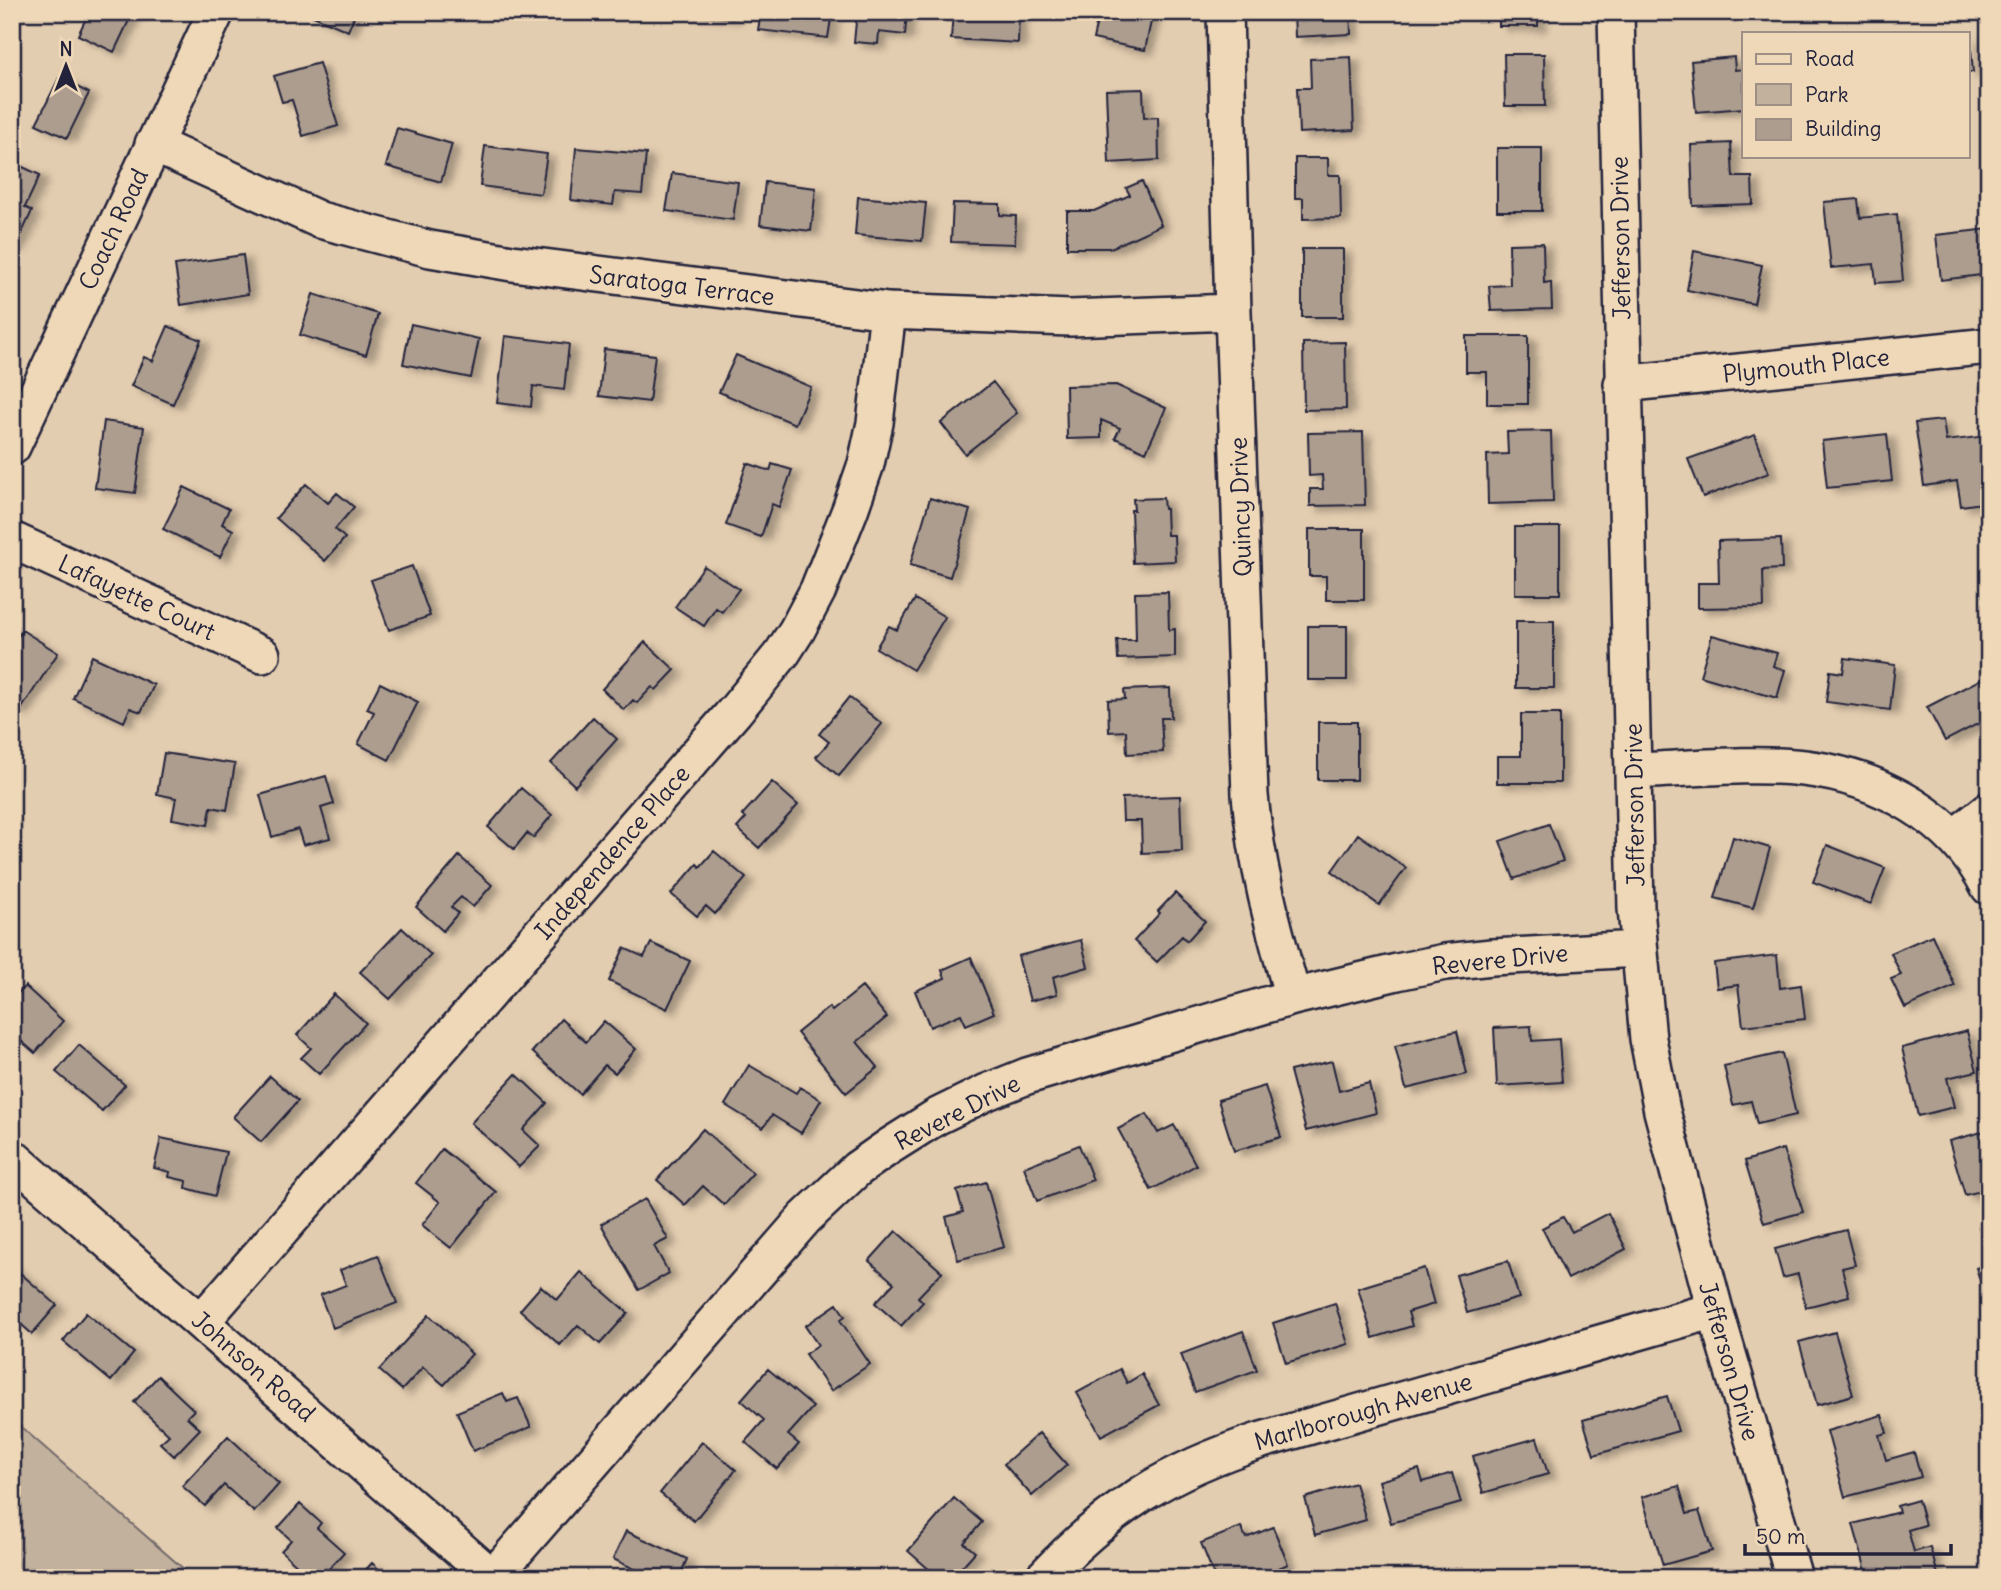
<svg xmlns="http://www.w3.org/2000/svg" width="2001" height="1590" font-family="Delius,sans-serif">
  <style>
    .green { fill: #c2b19c; stroke: #726a6c; stroke-width: 2 }
    .building { fill: #ad9d8f; stroke: #22223b; stroke-width: 2; filter: url(#shadow) }
    .lines { fill: none; stroke-linecap: round; stroke-linejoin: round }
    .minor-casing { stroke: #22223b; stroke-width: 40 }
    .minor { stroke: #efd8b7; stroke-width: 35 }
    .labels { text-anchor: middle; dominant-baseline: central; stroke-width: 7; stroke-linejoin: round; paint-order: stroke }
    .street-label { font-size: 24px; fill: #22223b; stroke: #efd8b7 }
  </style>
  <defs>
    <filter id="shadow"><feDropShadow dx="8" dy="4.5" stdDeviation="3.5" flood-color="#0004"/></filter>
  </defs>
  <rect width="100%" height="100%" fill="#e3cdb0"/>
  <filter id="ink" filterUnits="userSpaceOnUse"><feTurbulence type="fractalNoise" baseFrequency=".0143" numOctaves="2"/><feDisplacementMap in="SourceGraphic" scale="14" xChannelSelector="R" yChannelSelector="G"/><feConvolveMatrix kernelMatrix="1 2 1 2 8 2 1 2 1" color-interpolation-filters="sRGB"/></filter>
  <g filter="url(#ink)">
    <path class="green" d="M 12,1419 L 194,1578 L 12,1578 Z"/>
    <path class="building" d="M 89,12 L 133,12 L 114,52 L 78,35 Z
      M 313,12 L 356,12 L 348,31 L 311,15 Z
      M 683,12 L 734,12 L 733,18 Z
      M 761,12 L 832,12 L 828,38 L 758,30 Z
      M 857,12 L 907,12 L 905,35 L 879,32 L 878,44 L 854,42 Z
      M 953,12 L 1019,12 L 1018,43 L 951,39 Z
      M 1099,12 L 1153,12 L 1145,50 L 1093,39 Z
      M 1294,12 L 1350,12 L 1351,34 L 1295,37 Z
      M 1499,12 L 1538,12 L 1538,26 L 1499,26 Z
      M 1968,37 L 1970,37 L 1973,72 L 1968,72 Z
      M 1504,54 L 1544,54 L 1545,106 L 1505,106 Z
      M 1351,57 L 1354,130 L 1299,133 L 1297,88 L 1311,88 L 1310,59 Z
      M 1734,57 L 1735,70 L 1744,69 L 1744,108 L 1696,112 L 1691,61 Z
      M 319,63 L 338,126 L 303,136 L 292,100 L 282,102 L 274,76 Z
      M 59,78 L 89,93 L 67,138 L 36,124 Z
      M 1143,89 L 1144,118 L 1158,117 L 1159,160 L 1109,163 L 1106,90 Z
      M 397,128 L 452,144 L 441,182 L 386,166 Z
      M 1731,143 L 1733,177 L 1752,177 L 1753,204 L 1693,206 L 1691,145 Z
      M 485,146 L 547,154 L 541,194 L 480,186 Z
      M 576,148 L 646,154 L 642,194 L 615,192 L 613,205 L 571,200 Z
      M 1497,148 L 1542,148 L 1542,211 L 1497,211 Z
      M 1295,158 L 1328,158 L 1328,175 L 1340,175 L 1341,218 L 1303,219 L 1303,198 L 1295,198 Z
      M 12,162 L 40,175 L 25,207 L 32,211 L 16,246 L 12,244 Z
      M 672,173 L 738,182 L 733,220 L 666,211 Z
      M 1142,181 L 1161,225 L 1111,248 L 1067,248 L 1067,211 L 1094,211 L 1130,195 L 1126,188 Z
      M 765,182 L 816,188 L 811,231 L 760,225 Z
      M 858,197 L 926,203 L 922,241 L 855,235 Z
      M 1858,199 L 1860,218 L 1897,214 L 1903,281 L 1876,283 L 1874,264 L 1831,268 L 1824,202 Z
      M 953,203 L 1000,204 L 1000,215 L 1016,216 L 1015,244 L 951,242 Z
      M 1989,229 L 1989,274 L 1941,280 L 1936,235 Z
      M 1543,243 L 1544,283 L 1551,282 L 1552,309 L 1491,311 L 1489,286 L 1510,285 L 1509,244 Z
      M 1302,249 L 1343,249 L 1343,317 L 1302,317 Z
      M 1694,251 L 1762,265 L 1754,304 L 1687,290 Z
      M 243,255 L 248,294 L 181,305 L 175,265 Z
      M 313,294 L 378,314 L 366,355 L 300,335 Z
      M 411,324 L 479,339 L 471,378 L 403,364 Z
      M 168,326 L 201,340 L 173,404 L 131,386 L 144,357 L 153,361 Z
      M 505,336 L 569,344 L 564,390 L 533,386 L 531,407 L 497,403 Z
      M 1466,336 L 1528,336 L 1528,404 L 1487,404 L 1487,372 L 1466,372 Z
      M 1345,342 L 1346,409 L 1304,410 L 1303,343 Z
      M 604,349 L 655,355 L 649,402 L 599,396 Z
      M 736,355 L 811,387 L 795,424 L 719,392 Z
      M 993,382 L 1017,413 L 965,454 L 941,423 Z
      M 1116,385 L 1166,408 L 1146,452 L 1115,438 L 1120,428 L 1101,420 L 1101,438 L 1067,439 L 1066,386 Z
      M 1943,420 L 1946,441 L 1986,436 L 1989,456 L 1989,502 L 1961,506 L 1957,481 L 1924,486 L 1915,423 Z
      M 104,421 L 144,427 L 135,493 L 95,488 Z
      M 1551,431 L 1553,502 L 1488,504 L 1487,455 L 1508,454 L 1507,432 Z
      M 1363,432 L 1365,505 L 1310,506 L 1310,489 L 1323,489 L 1322,475 L 1309,476 L 1308,433 Z
      M 1887,434 L 1892,481 L 1827,488 L 1822,441 Z
      M 1755,435 L 1769,473 L 1703,497 L 1688,459 Z
      M 747,463 L 770,471 L 772,464 L 792,470 L 779,507 L 772,504 L 761,537 L 726,525 Z
      M 306,484 L 328,503 L 337,493 L 354,507 L 335,529 L 345,538 L 325,561 L 276,518 Z
      M 184,487 L 229,509 L 222,524 L 233,530 L 220,557 L 163,529 Z
      M 930,498 L 970,510 L 950,577 L 910,565 Z
      M 1163,498 L 1164,509 L 1166,509 L 1167,535 L 1174,535 L 1175,561 L 1133,563 L 1131,510 L 1134,510 L 1133,499 Z
      M 1515,527 L 1560,527 L 1560,594 L 1515,594 Z
      M 1309,529 L 1364,529 L 1364,600 L 1326,600 L 1326,576 L 1309,576 Z
      M 1781,539 L 1782,569 L 1763,570 L 1764,607 L 1698,608 L 1698,583 L 1719,583 L 1718,541 Z
      M 412,566 L 430,616 L 389,630 L 371,580 Z
      M 704,566 L 739,589 L 722,612 L 716,608 L 704,626 L 675,607 Z
      M 1168,592 L 1169,630 L 1175,629 L 1175,657 L 1118,659 L 1117,640 L 1136,640 L 1135,593 Z
      M 915,599 L 945,617 L 913,670 L 876,648 L 889,626 L 897,630 Z
      M 1516,621 L 1554,621 L 1554,688 L 1516,688 Z
      M 1308,626 L 1347,626 L 1347,680 L 1308,680 Z
      M 22,630 L 58,653 L 20,711 L 12,707 L 12,646 Z
      M 1712,635 L 1777,653 L 1773,666 L 1785,670 L 1777,698 L 1700,676 Z
      M 645,642 L 675,670 L 656,690 L 652,687 L 637,703 L 633,700 L 624,710 L 602,689 Z
      M 92,656 L 154,685 L 141,712 L 130,708 L 124,722 L 73,698 Z
      M 1845,658 L 1895,665 L 1890,710 L 1826,702 L 1830,671 L 1843,673 Z
      M 1983,678 L 1989,689 L 1989,718 L 1945,741 L 1927,707 Z
      M 380,683 L 418,702 L 389,760 L 358,744 L 374,712 L 367,709 Z
      M 1170,688 L 1171,718 L 1161,718 L 1163,752 L 1127,754 L 1126,731 L 1109,732 L 1108,700 L 1125,699 L 1124,690 Z
      M 849,697 L 882,724 L 839,776 L 816,757 L 829,742 L 819,734 Z
      M 1521,714 L 1560,714 L 1560,783 L 1497,783 L 1497,756 L 1521,756 Z
      M 593,717 L 617,739 L 575,786 L 551,763 Z
      M 1318,722 L 1357,722 L 1357,780 L 1318,780 Z
      M 164,753 L 235,764 L 227,810 L 211,807 L 208,825 L 172,819 L 176,798 L 157,794 Z
      M 326,776 L 334,804 L 321,808 L 330,838 L 303,845 L 298,829 L 272,837 L 260,795 Z
      M 772,782 L 798,805 L 759,848 L 737,828 L 746,818 L 742,815 Z
      M 521,788 L 552,815 L 533,838 L 527,833 L 514,849 L 488,827 Z
      M 1180,796 L 1182,851 L 1142,853 L 1141,821 L 1123,821 L 1122,798 Z
      M 1549,824 L 1563,861 L 1514,879 L 1500,841 Z
      M 1358,834 L 1406,868 L 1379,905 L 1332,871 Z
      M 1733,837 L 1770,848 L 1753,908 L 1715,898 Z
      M 1827,845 L 1885,868 L 1871,904 L 1813,882 Z
      M 714,851 L 746,878 L 715,914 L 706,906 L 697,916 L 671,894 L 697,864 L 700,867 Z
      M 459,856 L 492,885 L 473,907 L 461,897 L 451,907 L 458,913 L 443,931 L 416,907 Z
      M 1175,893 L 1205,921 L 1187,941 L 1182,936 L 1157,962 L 1134,941 L 1160,913 L 1158,911 Z
      M 402,928 L 431,955 L 390,999 L 360,972 Z
      M 1932,935 L 1955,986 L 1905,1008 L 1891,979 L 1901,975 L 1891,953 Z
      M 1081,940 L 1088,967 L 1053,977 L 1057,994 L 1030,1001 L 1018,956 Z
      M 651,943 L 690,961 L 667,1009 L 609,981 L 624,948 L 644,957 Z
      M 1777,955 L 1780,988 L 1801,985 L 1805,1019 L 1743,1026 L 1738,985 L 1717,988 L 1714,963 Z
      M 971,957 L 994,1013 L 966,1025 L 961,1014 L 930,1027 L 915,991 L 945,978 L 942,970 Z
      M 25,986 L 63,1021 L 35,1053 L 12,1033 L 12,999 Z
      M 862,987 L 887,1017 L 857,1042 L 878,1067 L 846,1093 L 797,1033 L 829,1007 L 832,1011 Z
      M 334,994 L 366,1023 L 319,1074 L 301,1058 L 311,1048 L 297,1035 Z
      M 561,1019 L 586,1042 L 604,1021 L 636,1049 L 615,1073 L 605,1065 L 580,1094 L 532,1052 Z
      M 1531,1026 L 1532,1041 L 1559,1039 L 1562,1082 L 1497,1086 L 1494,1028 Z
      M 1457,1031 L 1467,1074 L 1406,1089 L 1395,1046 Z
      M 1967,1031 L 1977,1071 L 1947,1078 L 1954,1107 L 1918,1116 L 1902,1048 Z
      M 79,1045 L 125,1085 L 102,1111 L 56,1072 Z
      M 1782,1053 L 1796,1115 L 1757,1124 L 1751,1101 L 1733,1105 L 1724,1066 Z
      M 1332,1061 L 1339,1091 L 1369,1083 L 1376,1113 L 1306,1131 L 1290,1071 Z
      M 749,1065 L 796,1093 L 800,1087 L 821,1100 L 801,1133 L 772,1115 L 763,1128 L 725,1105 Z
      M 516,1074 L 547,1103 L 523,1130 L 540,1146 L 519,1167 L 471,1123 Z
      M 270,1076 L 298,1101 L 261,1142 L 233,1117 Z
      M 1265,1086 L 1281,1137 L 1234,1151 L 1218,1100 Z
      M 1147,1114 L 1158,1133 L 1174,1125 L 1196,1165 L 1151,1190 L 1118,1129 Z
      M 703,1129 L 753,1173 L 724,1205 L 703,1186 L 685,1205 L 657,1180 Z
      M 1989,1130 L 1989,1189 L 1965,1195 L 1949,1141 Z
      M 161,1138 L 226,1152 L 215,1196 L 186,1188 L 187,1181 L 169,1177 L 170,1172 L 154,1168 Z
      M 1079,1145 L 1093,1180 L 1037,1201 L 1024,1167 Z
      M 442,1149 L 496,1192 L 451,1248 L 422,1225 L 440,1202 L 416,1183 Z
      M 1783,1149 L 1803,1212 L 1764,1223 L 1745,1161 Z
      M 986,1182 L 1004,1247 L 958,1260 L 946,1217 L 963,1212 L 957,1191 Z
      M 645,1199 L 668,1239 L 654,1246 L 669,1273 L 639,1290 L 601,1224 Z
      M 1608,1213 L 1626,1249 L 1568,1279 L 1542,1228 L 1563,1217 L 1572,1232 Z
      M 1989,1225 L 1989,1259 L 1979,1227 Z
      M 1846,1230 L 1855,1265 L 1842,1268 L 1849,1296 L 1806,1307 L 1798,1274 L 1783,1278 L 1775,1249 Z
      M 896,1231 L 942,1272 L 918,1297 L 923,1302 L 901,1326 L 875,1303 L 894,1283 L 869,1261 Z
      M 378,1255 L 397,1303 L 333,1328 L 320,1295 L 346,1285 L 340,1270 Z
      M 1508,1261 L 1519,1298 L 1467,1313 L 1456,1275 Z
      M 1989,1264 L 1989,1290 L 1984,1292 L 1976,1268 Z
      M 12,1266 L 57,1305 L 32,1334 L 12,1316 Z
      M 1424,1268 L 1434,1304 L 1408,1312 L 1412,1326 L 1373,1338 L 1358,1288 Z
      M 581,1272 L 628,1313 L 600,1344 L 578,1325 L 560,1345 L 520,1310 L 541,1286 L 557,1300 Z
      M 1335,1303 L 1348,1344 L 1286,1363 L 1273,1323 Z
      M 837,1304 L 845,1316 L 840,1320 L 870,1364 L 831,1391 L 805,1354 L 818,1345 L 805,1326 Z
      M 86,1313 L 134,1353 L 111,1381 L 63,1341 Z
      M 429,1315 L 472,1354 L 444,1385 L 423,1367 L 402,1390 L 379,1370 Z
      M 1243,1331 L 1257,1370 L 1195,1392 L 1181,1354 Z
      M 1835,1332 L 1853,1395 L 1817,1405 L 1799,1342 Z
      M 768,1369 L 813,1407 L 788,1435 L 799,1444 L 777,1469 L 745,1442 L 764,1420 L 741,1400 Z
      M 1120,1369 L 1127,1383 L 1142,1374 L 1159,1405 L 1101,1436 L 1077,1393 Z
      M 158,1376 L 194,1410 L 187,1417 L 200,1429 L 174,1456 L 160,1443 L 169,1435 L 134,1402 Z
      M 503,1393 L 507,1402 L 518,1398 L 531,1427 L 473,1451 L 457,1412 Z
      M 1667,1396 L 1678,1431 L 1594,1455 L 1583,1420 Z
      M 1882,1415 L 1887,1433 L 1879,1435 L 1886,1460 L 1914,1452 L 1921,1477 L 1845,1497 L 1827,1431 Z
      M 1039,1433 L 1067,1465 L 1032,1496 L 1004,1464 Z
      M 228,1436 L 279,1484 L 254,1512 L 224,1485 L 205,1506 L 182,1486 Z
      M 1537,1438 L 1548,1474 L 1483,1493 L 1473,1456 Z
      M 702,1442 L 736,1470 L 694,1521 L 660,1493 Z
      M 1419,1469 L 1423,1482 L 1452,1473 L 1461,1503 L 1391,1523 L 1379,1481 Z
      M 1355,1483 L 1366,1520 L 1315,1535 L 1305,1498 Z
      M 1679,1486 L 1687,1514 L 1699,1511 L 1712,1551 L 1663,1565 L 1642,1497 Z
      M 954,1498 L 982,1522 L 964,1543 L 975,1552 L 952,1578 L 939,1578 L 908,1551 Z
      M 1918,1500 L 1925,1525 L 1908,1530 L 1914,1552 L 1930,1547 L 1938,1575 L 1927,1578 L 1868,1578 L 1853,1524 L 1899,1512 L 1897,1506 Z
      M 300,1504 L 321,1523 L 317,1528 L 344,1552 L 321,1578 L 311,1578 L 281,1551 L 291,1540 L 278,1528 Z
      M 1241,1527 L 1246,1538 L 1273,1527 L 1288,1564 L 1256,1578 L 1215,1578 L 1201,1543 Z
      M 626,1531 L 687,1559 L 679,1578 L 636,1578 L 639,1571 L 613,1559 Z
      M 372,1563 L 389,1578 L 358,1578 Z"/>
    <g class="lines">
      <g class="minor-casing">
        <path id="minor" d="M 1225,12 L 1233,312 L 1250,795 C 1256,864 1274,931 1293,997
          M 1616,12 L 1636,909 L 1648,1039 L 1662,1111 L 1715,1310 L 1794,1578
          M 153,144 L 320,220 L 430,249 L 512,263 L 888,311 L 1070,318 L 1233,312
          M 1622,384 L 1989,346
          M 12,447 L 216,12
          M 12,540 L 262,655
          M 1634,771 C 1689,769 1750,762 1804,768 C 1880,777 1954,818 1989,887
          M 1955,837 L 1989,810
          M 12,1157 L 493,1578
          M 202,1321 L 735,711 L 783,652 L 797,630 L 818,590 L 850,510 L 866,464 L 875,423 L 888,311
          M 493,1577 L 805,1218 L 857,1169 L 890,1146 L 936,1117 L 987,1092 L 1027,1076 L 1293,997 L 1397,972 L 1445,962 L 1492,957 L 1638,949
          M 1043,1578 C 1111,1506 1169,1470 1262,1440 L 1715,1310"/>
      </g>
      <use href="#minor" class="minor"/>
    </g>
  </g>
  <g class="labels">
    <g class="street-label">
      <text transform="translate(113 229) rotate(-65)">Coach Road</text>
      <text transform="translate(1620 238) rotate(-91)">Jefferson Drive</text>
      <text transform="translate(682 285) rotate(7)">Saratoga Terrace</text>
      <text transform="translate(1806 365) rotate(-6)">Plymouth Place</text>
      <text transform="translate(1240 507) rotate(-92)">Quincy Drive</text>
      <text transform="translate(137 597) rotate(25)">Lafayette Court</text>
      <text transform="translate(1634 805) rotate(-91)">Jefferson Drive</text>
      <text transform="translate(612 852) rotate(-49)">Independence Place</text>
      <text transform="translate(1500 959) rotate(-6)">Revere Drive</text>
      <text transform="translate(957 1112) rotate(-27)">Revere Drive</text>
      <text transform="translate(1730 1361) rotate(74)">Jefferson Drive</text>
      <text transform="translate(254 1366) rotate(41)">Johnson Road</text>
      <text transform="translate(1363 1411) rotate(-16)">Marlborough Avenue</text>
    </g>
  </g>
  <rect width="2001" height="1590" fill="none" stroke="#efd8b7" stroke-width="42"/>
  <rect x="21" y="21" width="1959" height="1548" fill="none" stroke="#22223b" stroke-width="2.5" filter="url(#ink)"/>
  <rect x="1742" y="32" width="228" height="126" fill="#efd8b7" stroke="#9d8f85" stroke-width="2"/>
  <rect x="1756" y="54" width="35" height="10" fill="#efd8b7" stroke="#9d8f85" stroke-width="2"/>
  <text x="1805" y="66" font-size="21" fill="#22223b">Road</text>
  <rect x="1756" y="84" width="35" height="21" fill="#c2b19c" stroke="#9d8f85" stroke-width="2"/>
  <text x="1805" y="102" font-size="21" fill="#22223b">Park</text>
  <rect x="1756" y="119" width="35" height="21" fill="#ad9d8f" stroke="#9d8f85" stroke-width="2"/>
  <text x="1805" y="136" font-size="21" fill="#22223b">Building</text>
  <g transform="translate(66 66)" stroke="#efd8b7" stroke-width="5" paint-order="stroke">
  <path d="M0-5L12 26L0 18L-12 26Z" fill="#22223b"/>
  <text y="-10" font-size="19" font-weight="bold" text-anchor="middle" fill="#22223b">N</text>
  </g>
  <path d="M1745 1544v10h206v-10" fill="none" stroke="#22223b" stroke-width="3.5"/>
  <text x="1756" y="1544" font-size="21" fill="#22223b" stroke="#efd8b7" stroke-width="5" paint-order="stroke">50 m</text>
</svg>
